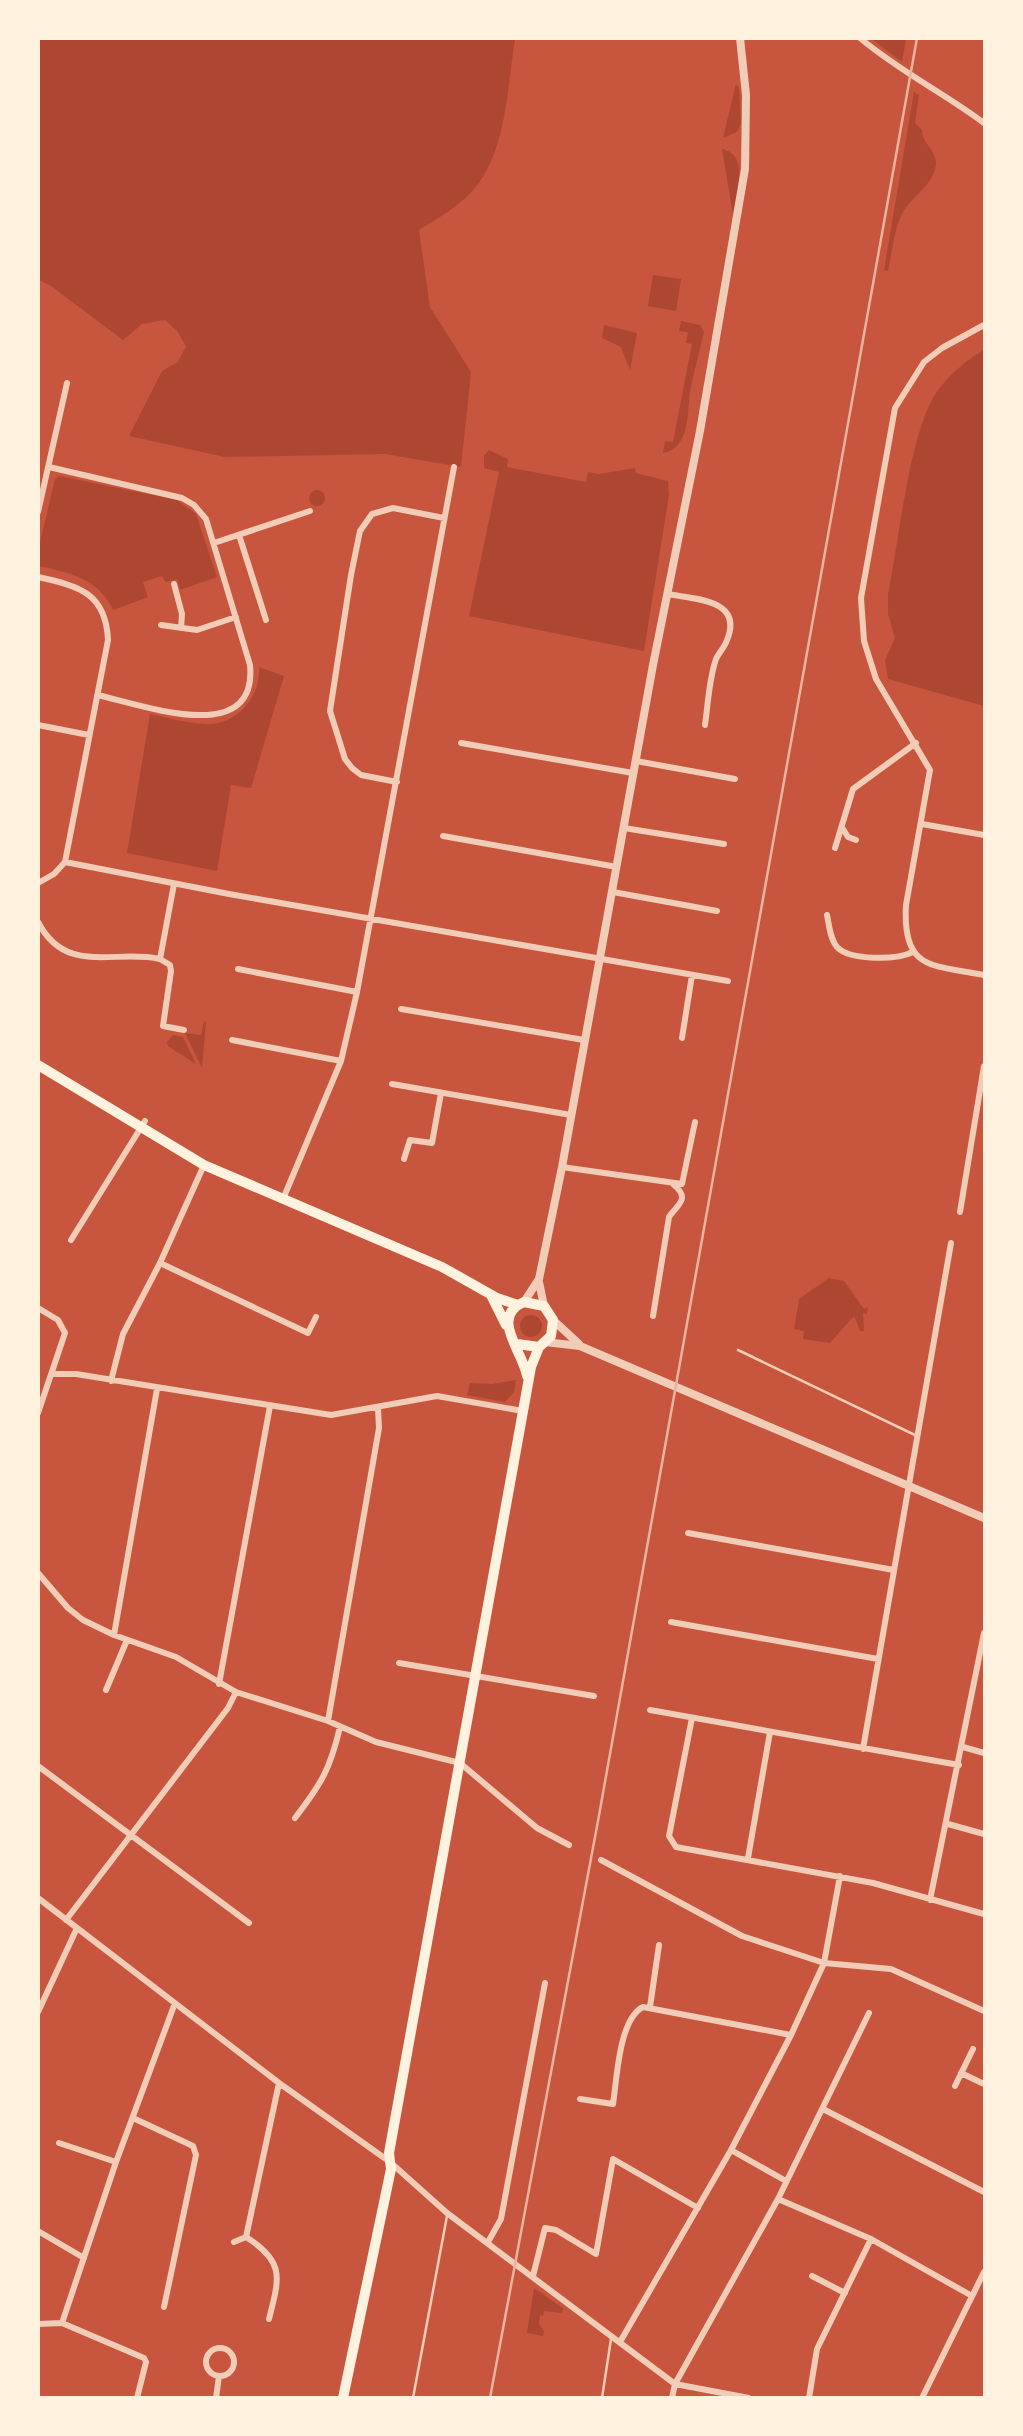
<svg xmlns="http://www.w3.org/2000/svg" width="1023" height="2436" font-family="'PT Sans Narrow',sans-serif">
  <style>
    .green { fill: #ae4732 }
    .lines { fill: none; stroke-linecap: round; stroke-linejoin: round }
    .service { stroke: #f1ccb7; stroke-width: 2.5 }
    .minor { stroke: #f1ccb7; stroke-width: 6 }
    .tertiary { stroke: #f1ccb7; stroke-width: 8 }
    .primary { stroke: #fff3e0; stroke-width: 10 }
    .rail { stroke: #e9b49f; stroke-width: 2.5 }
  </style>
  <rect width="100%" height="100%" fill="#c8553d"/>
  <path class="green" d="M 38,39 L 515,39 C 507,87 507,149 475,188 C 460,206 438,218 419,230 L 430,307 L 471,372 L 461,467 L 385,454 L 225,457 L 129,436 L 162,371 L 178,362 L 186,346 L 177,331 L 165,320 L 142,324 L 123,340 L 51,286 L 39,280 Z
    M 872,39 L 906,39 L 902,62 Z
    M 736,84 L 739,88 L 741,123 L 737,132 L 723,138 Z
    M 914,92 L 919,95 L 915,123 L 922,130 C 922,144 936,149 936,163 C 935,184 912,196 903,212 C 894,228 892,253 888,271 L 884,270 Z
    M 722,149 C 751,155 736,195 733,215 Z
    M 653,275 L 681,279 L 676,311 L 648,306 Z
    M 681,321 L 700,325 L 704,332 C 700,350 695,368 691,386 C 686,407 693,447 663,453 L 665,441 L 673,442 L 692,344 L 686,343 L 688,332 L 679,331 Z
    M 604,325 L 637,333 L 630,370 L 621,347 L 602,338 Z
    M 984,350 L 984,706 L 888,679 L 885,660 L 895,638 L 888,614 L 888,594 C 899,542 909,434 936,393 C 948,376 966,360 984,350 Z
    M 489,450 L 508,459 L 507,467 L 586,482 L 588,472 L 599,474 L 635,468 L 636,473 L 668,481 L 669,495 L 644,651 L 469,616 L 499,472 L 484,468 L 484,456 Z
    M 59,476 L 177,500 L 196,514 L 217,577 L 180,590 L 177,579 L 166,582 L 162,576 L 143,582 L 148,597 L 113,610 C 98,578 70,573 39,566 L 39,547 L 55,479 Z
    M309 498a8 8 0 1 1 16 0a8 8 0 1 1-16 0Z
    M 259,667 L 284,676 L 251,788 L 231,785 L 217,871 L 127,853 L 150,714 C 168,718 187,723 205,724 C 236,726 261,697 259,667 Z
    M 204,1021 L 206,1022 L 202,1068 L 185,1033 L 201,1035 Z
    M 173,1035 L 183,1037 L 196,1064 L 168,1046 L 167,1042 Z
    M 829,1278 L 844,1281 L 864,1309 L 868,1307 L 867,1314 L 863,1313 L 864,1331 L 860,1331 L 854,1316 L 830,1343 L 803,1339 L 804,1331 L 794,1329 L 799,1299 Z
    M520 1326a11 11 0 1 1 22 0a11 11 0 1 1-22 0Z
    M 516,1380 L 514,1392 L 505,1402 L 467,1395 L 470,1383 L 492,1384 Z
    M 534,2288 L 564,2309 L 561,2313 L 544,2311 L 543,2316 L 540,2315 L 539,2324 L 544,2331 L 543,2336 L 527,2333 Z"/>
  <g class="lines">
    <path class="service" d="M 738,1350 L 917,1436
      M 413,2398 L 447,2216
      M 602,2398 L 611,2339"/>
    <path class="minor" d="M 860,38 C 899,71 944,93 984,123
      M 984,325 L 942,348 L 924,362 L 895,408 L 861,598 L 864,641 L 876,679 L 930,770 L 906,905 C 902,971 933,965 984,975
      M 49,467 L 182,498 L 194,505 L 206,519 L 250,665 C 258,749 140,704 97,695
      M 38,512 L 67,383
      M 239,535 L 266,620
      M 214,543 L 310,511
      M 38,577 C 79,586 106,593 108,640 L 65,862 L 54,874 L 38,883
      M 174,584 L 182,614 L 181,628
      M 667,594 C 694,599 744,599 727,640 C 725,647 719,652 716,659 C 709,679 708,704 705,725
      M 161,625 L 197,630 L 236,617
      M 38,725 L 89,735
      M 461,743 L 633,773
      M 636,761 L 735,779
      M 397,782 L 361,775 L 352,768 L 345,759 L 330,711 L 351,575 L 360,531 L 372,514 L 393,508 L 444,518
      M 922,824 L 984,835
      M 624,828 L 724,844
      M 843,829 L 848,837 L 856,840
      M 443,836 L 617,867
      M 835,848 L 853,789 L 916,743
      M 65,862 L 229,894 L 728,981
      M 174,884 L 160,959 L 170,965 L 171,971 L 163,1026 L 184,1030
      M 613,892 L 717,911
      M 827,915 C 829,924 830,939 837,947 C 850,961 897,960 913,952
      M 38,922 C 66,976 114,949 160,959
      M 238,969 L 357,992
      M 401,1009 L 584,1040
      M 682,1038 L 692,975
      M 232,1040 L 341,1061
      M 392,1084 L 571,1115
      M 404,1159 L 410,1140 L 432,1143 L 441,1093
      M 562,1167 L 682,1184 L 695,1122
      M 283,1199 L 341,1061 L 357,992 L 454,467
      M 960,1212 L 984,1066
      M 71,1240 L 145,1121
      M 160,1263 L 308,1333 L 316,1317
      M 38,1308 L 58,1320 L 65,1333 L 38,1413
      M 653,1316 L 669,1217 C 677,1205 691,1199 674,1185
      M 52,1374 L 76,1374 L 331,1415 L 437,1396 L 523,1411
      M 111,1381 L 123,1334 L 160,1263 L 204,1165
      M 688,1533 L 894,1570
      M 38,1573 L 68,1608 L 83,1620 L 114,1635 L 176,1657 L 236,1692 L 328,1721 L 376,1742 L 460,1763 L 537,1828 L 569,1845
      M 671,1622 L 878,1659
      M 114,1635 L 157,1389
      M 399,1663 L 594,1696
      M 219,1684 L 270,1406
      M 106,1690 L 127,1640
      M 650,1710 L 959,1765
      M 692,1718 L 669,1836 L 676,1847 L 873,1883 L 984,1914
      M 328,1721 L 379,1428 L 378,1409
      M 963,1747 L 984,1753
      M 863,1749 L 951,1243
      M 38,1766 L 249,1923
      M 295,1818 C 321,1784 330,1770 340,1727
      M 948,1824 L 984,1834
      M 748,1858 L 770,1732
      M 601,1860 L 742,1936 L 824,1963 L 891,1969 L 984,2011
      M 38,1898 L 279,2083 L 390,2162 L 447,2213 L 675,2384 L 749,2398
      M 930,1900 L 984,1633
      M 66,1920 L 228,1708 L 236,1692
      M 650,2007 L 659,1945
      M 38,2012 L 77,1928
      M 961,2073 L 984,2084
      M 955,2086 L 973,2049
      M 580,2099 L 613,2104 C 617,2078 619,2019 643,2007 L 791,2035
      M 823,2109 L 984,2192
      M 133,2118 L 193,2146 L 196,2155 L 164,2307
      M 59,2143 L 116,2162
      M 731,2150 L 786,2181
      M 778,2199 L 871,2239 L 972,2296
      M 38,2231 L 84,2258
      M 234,2242 L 246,2237
      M 488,2242 L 501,2219 L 545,1983
      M 533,2276 L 545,2228 L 556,2230 L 596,2254 L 613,2159 L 698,2208
      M 812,2276 L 845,2293
      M 269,2319 C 279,2279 286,2262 246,2237 L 279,2083
      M 62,2323 L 116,2162 L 175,2003
      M 38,2324 L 62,2323 L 144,2358 L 146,2362 L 137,2398
      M 620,2342 L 731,2150 L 791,2035 L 824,1963 L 840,1876
      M206 2362a14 14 0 1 1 28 0a14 14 0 1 1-28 0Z
      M 216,2398 L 219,2376
      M 672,2398 L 675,2384 L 778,2199 L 869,2013
      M 809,2398 L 817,2349 L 871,2239
      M 922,2398 L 984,2272"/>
    <path class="tertiary" d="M 539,1282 L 544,1306
      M 524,1302 L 539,1279 L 562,1167 L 653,665 L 700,431 L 745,169 L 746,95 L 740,38
      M 553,1320 L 579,1344
      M 545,1342 L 580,1346 L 984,1518"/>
    <path class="primary" d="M 38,1065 L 204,1165 L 442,1267 L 497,1298 L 518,1305
      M 491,1295 L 506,1325
      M 517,1344 L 539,1347 L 551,1336 L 553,1320 L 544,1306 L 524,1302 C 489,1317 523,1351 527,1376
      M 343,2398 L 391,2169 L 389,2153 L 531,1367 L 539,1347"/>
    <path class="rail" d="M 490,2398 L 598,1821 L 917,38"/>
  </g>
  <rect width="1023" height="2436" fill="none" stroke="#fff3e0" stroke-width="80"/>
</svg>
